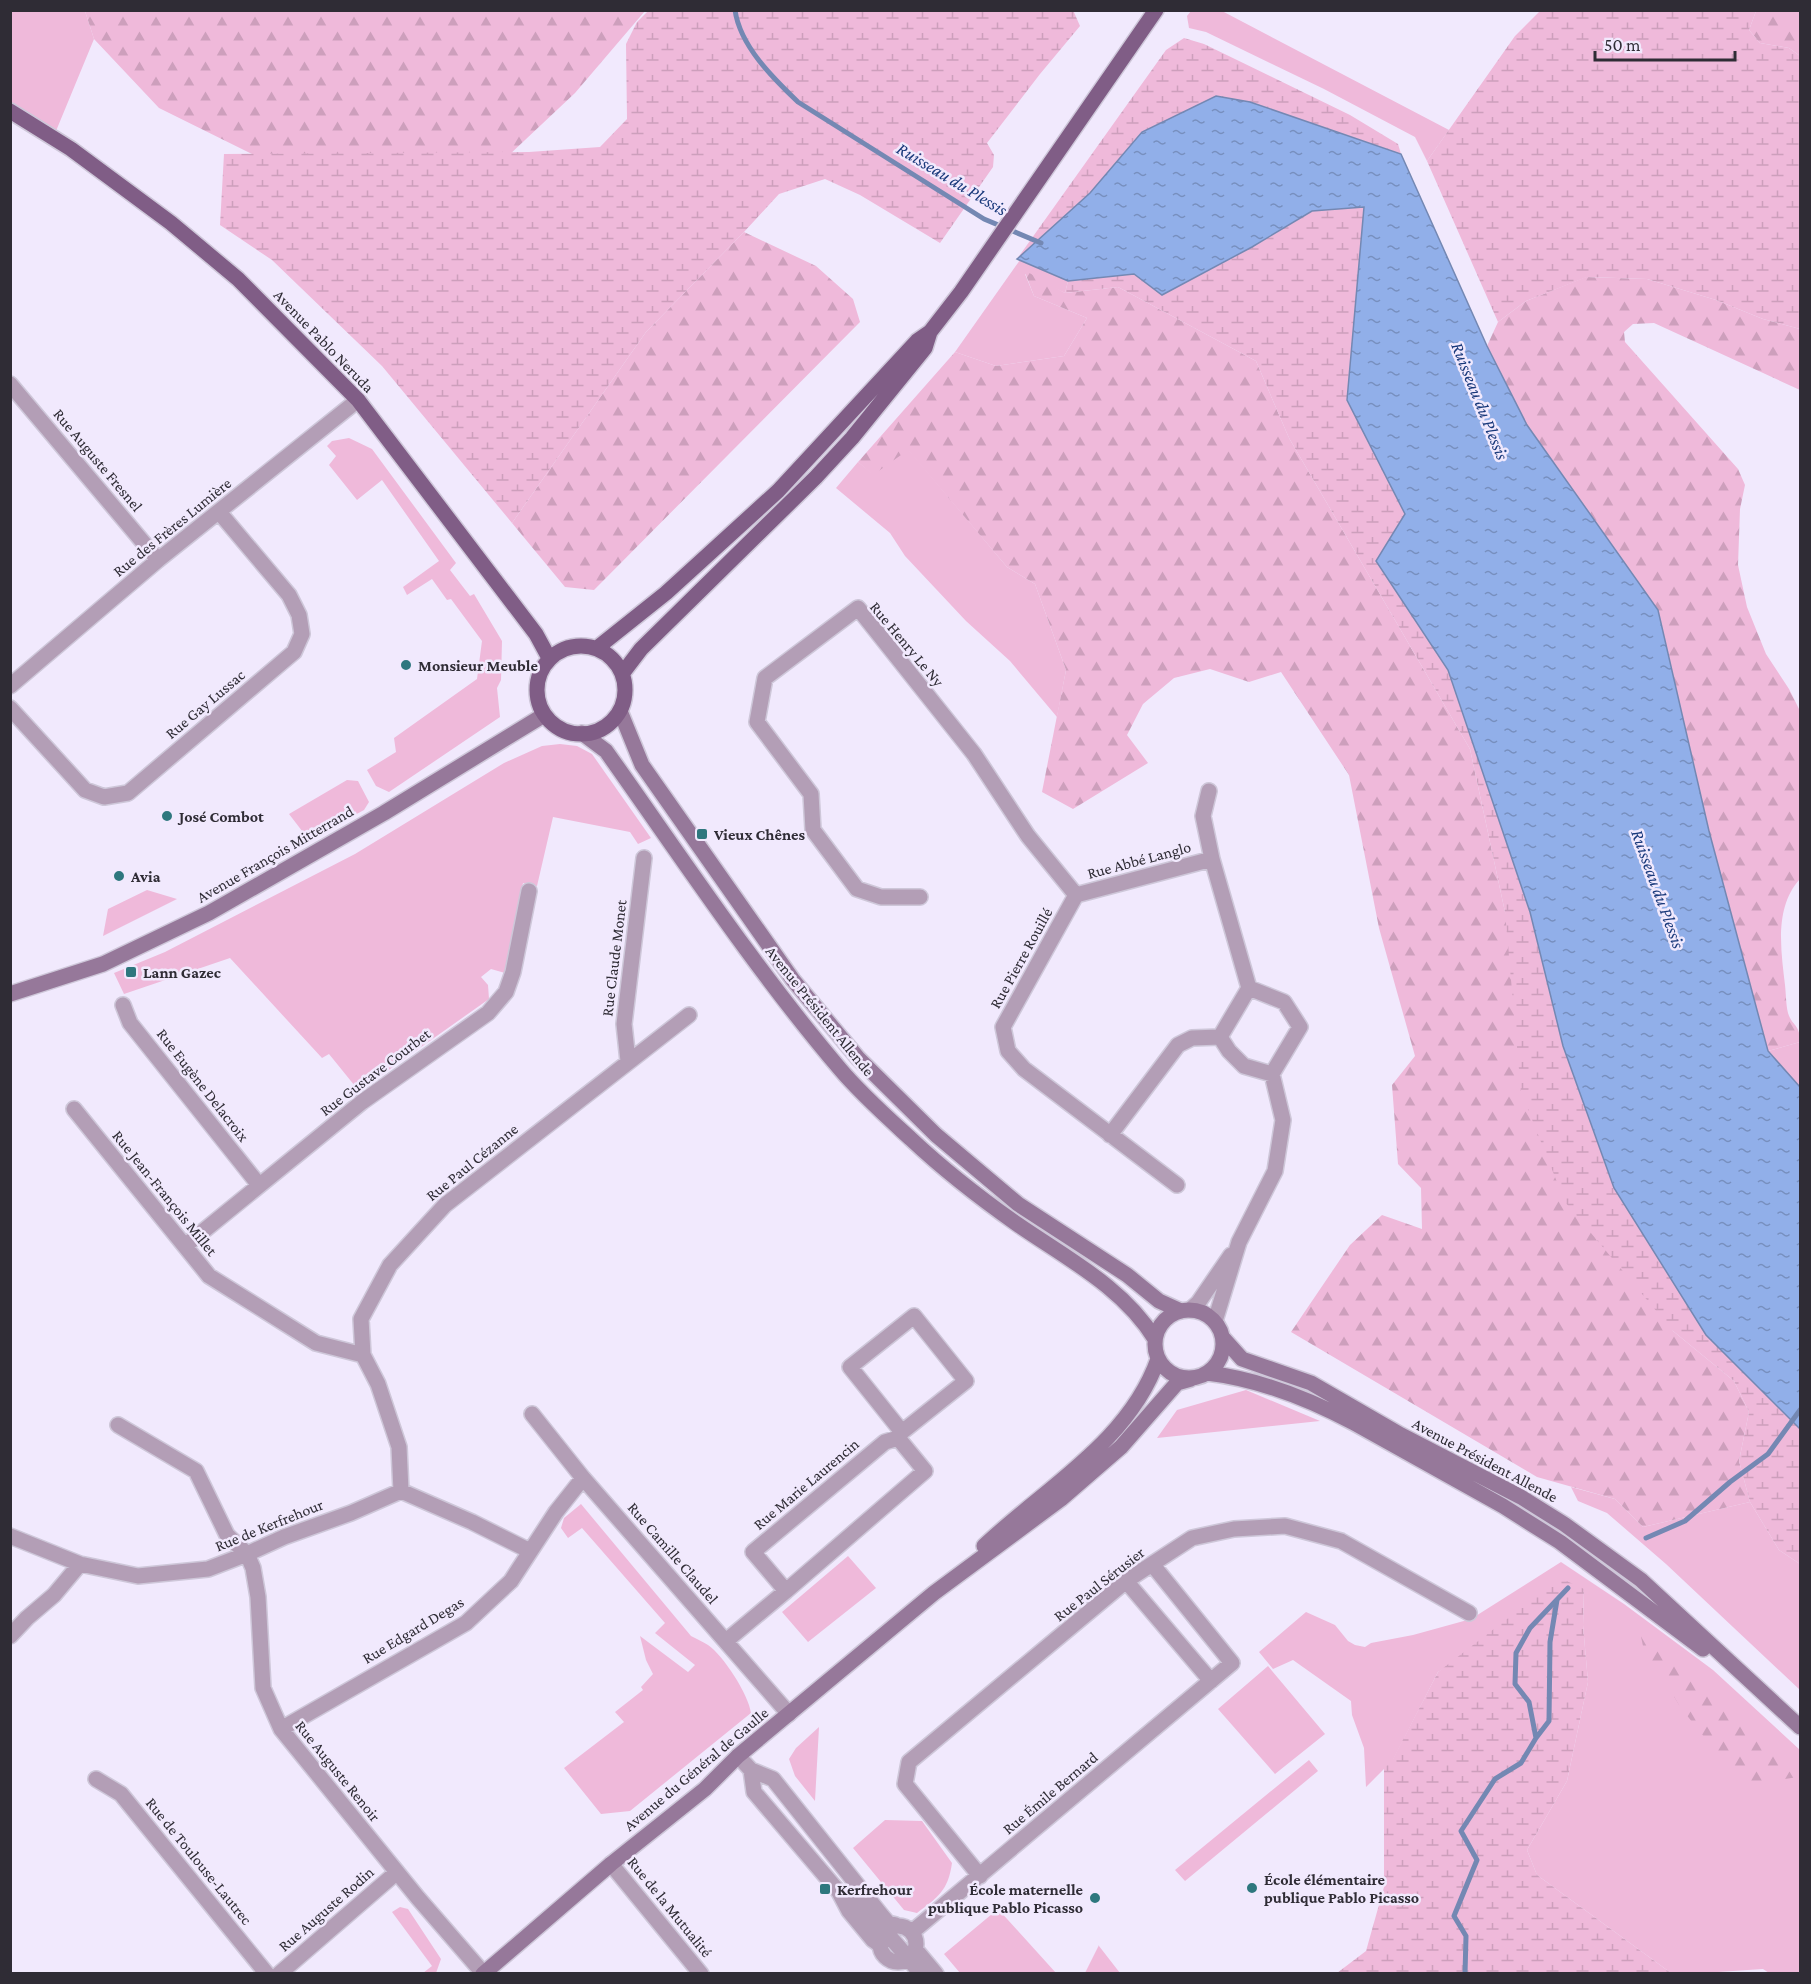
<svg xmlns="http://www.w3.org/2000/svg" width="1811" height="1984" font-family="'Crimson Pro',serif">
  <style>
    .grass { fill: #efb9da }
    .forest { fill: url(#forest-firs) }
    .wetland { fill: url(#wetland-marsh) }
    .water { fill: url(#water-ripples); stroke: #7488b3; stroke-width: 1.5 }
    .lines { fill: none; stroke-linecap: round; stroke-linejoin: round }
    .stream { stroke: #7488b3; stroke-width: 5 }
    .street-casing { stroke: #cec7d9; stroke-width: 18 }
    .secondary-casing { stroke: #cec7d9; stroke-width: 18 }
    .primary-casing { stroke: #cec7d9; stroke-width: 18 }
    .street { stroke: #b39eb6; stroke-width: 15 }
    .secondary { stroke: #96789a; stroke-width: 15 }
    .primary { stroke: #805d86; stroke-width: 15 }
    .poi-dot { fill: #2e777e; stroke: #f1e9fd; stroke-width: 2 }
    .labels { text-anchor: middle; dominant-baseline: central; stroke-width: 5; stroke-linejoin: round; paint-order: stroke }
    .street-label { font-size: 16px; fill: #2f2c35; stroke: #f1e9fd }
    .poi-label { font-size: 16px; font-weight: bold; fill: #2f2c35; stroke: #f1e9fd; text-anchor: start }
    .water-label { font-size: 18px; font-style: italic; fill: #19397b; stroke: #f1e9fd }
  </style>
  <defs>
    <pattern id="forest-firs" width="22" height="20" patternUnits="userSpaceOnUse" patternTransform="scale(1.5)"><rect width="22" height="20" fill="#efb9da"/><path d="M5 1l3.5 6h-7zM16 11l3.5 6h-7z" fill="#cd9fbc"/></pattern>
    <pattern id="wetland-marsh" width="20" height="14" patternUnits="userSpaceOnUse" patternTransform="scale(1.5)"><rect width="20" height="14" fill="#efb9da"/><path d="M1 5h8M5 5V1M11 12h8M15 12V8" fill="none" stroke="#cd9fbc"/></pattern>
    <pattern id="water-ripples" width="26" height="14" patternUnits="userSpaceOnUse" patternTransform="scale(1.5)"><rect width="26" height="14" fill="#91afe9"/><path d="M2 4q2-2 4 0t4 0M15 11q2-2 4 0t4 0" fill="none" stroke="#778fbe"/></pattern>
  </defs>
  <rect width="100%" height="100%" fill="#f1e9fd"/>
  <path class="grass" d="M 11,11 L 85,11 L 94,39 L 56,131 L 11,105 Z
    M 1191,11 L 1222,11 L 1449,130 L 1427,161 L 1415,137 L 1324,89 L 1206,32 L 1189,28 L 1187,16 Z
    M 1020,260 L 1068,281 L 1065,293 L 1025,274 L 1034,296 L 1087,318 L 1064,356 L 996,366 L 955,352 Z
    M 349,438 L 372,449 L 456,563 L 450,570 L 470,596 L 474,594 L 502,641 L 501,680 L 497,688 L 500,717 L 389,792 L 376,786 L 367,770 L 396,752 L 394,738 L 477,679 L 482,641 L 451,599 L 447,600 L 432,579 L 407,595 L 403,587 L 439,561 L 382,480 L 357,500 L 329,465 L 336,456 L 327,446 L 332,441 Z
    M 908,449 L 1007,567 L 1035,584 L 1066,670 L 1057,717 L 1010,661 L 966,621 L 905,556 L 890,533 L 836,488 L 858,462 L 873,474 Z
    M 560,744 L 577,746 L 592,754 L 651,838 L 638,844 L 630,832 L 553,817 L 537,886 L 523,883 L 505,973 L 491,969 L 481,977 L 488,985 L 489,999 L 359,1091 L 329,1054 L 322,1058 L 230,958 L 124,994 L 114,973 L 165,952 L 355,854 L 504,763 L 542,746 Z
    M 347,780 L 358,781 L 369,802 L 364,810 L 309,840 L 289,814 Z
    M 147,890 L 177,899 L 103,936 L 108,909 Z
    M 1800,1042 L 1800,1087 L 1768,1051 Z
    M 1246,1390 L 1320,1421 L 1157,1438 L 1177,1410 Z
    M 1571,1487 L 1615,1499 L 1643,1527 L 1750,1502 L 1779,1550 L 1800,1564 L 1800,1690 L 1666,1564 L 1607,1513 L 1578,1501 Z
    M 581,1504 L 691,1636 C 697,1639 703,1642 708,1645 C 723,1655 749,1695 751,1713 L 630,1811 L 601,1814 L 564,1768 L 624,1722 L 615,1712 L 643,1690 L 641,1687 L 653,1674 L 646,1660 L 640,1636 L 688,1672 L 695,1665 L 655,1633 L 665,1623 L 582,1528 L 568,1538 L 561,1528 L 564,1518 Z
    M 848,1556 L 876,1588 L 808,1642 L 782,1612 Z
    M 1561,1562 L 1624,1604 L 1713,1670 L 1800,1750 L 1800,1973 L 1769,1973 L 1763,1969 L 1703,1973 L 1671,1973 L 1537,1875 L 1527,1850 L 1567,1781 L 1588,1682 L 1583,1625 L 1584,1589 L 1438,1672 L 1393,1760 L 1366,1787 L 1364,1748 L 1352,1715 L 1351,1701 L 1293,1660 L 1273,1669 L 1259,1652 L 1306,1612 L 1335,1625 L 1348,1641 L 1355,1645 L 1365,1647 L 1371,1643 L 1413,1635 L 1471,1619 Z
    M 1268,1666 L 1325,1734 L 1275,1774 L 1218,1709 Z
    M 819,1727 L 815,1801 L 795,1776 L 789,1759 L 796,1748 Z
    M 1309,1760 L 1318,1771 L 1185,1881 L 1175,1870 Z
    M 885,1820 L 922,1821 L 952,1863 C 948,1891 938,1897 917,1913 L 904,1910 L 853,1848 Z
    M 400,1907 L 408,1909 L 441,1959 L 436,1973 L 423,1973 L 432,1966 L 392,1912 Z
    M 998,1909 L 1056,1973 L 960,1973 L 944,1954 Z
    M 1099,1945 L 1099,1946 L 1120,1973 L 1085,1973 Z"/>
  <path class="forest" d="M 225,10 L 227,11 L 645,11 L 575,93 L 491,172 L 286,171 L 159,108 L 94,39 L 85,11 Z
    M 1756,11 L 1800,11 L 1800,56 L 1789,48 L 1760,43 L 1749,30 Z
    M 744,232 L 816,266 L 853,299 L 860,322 L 594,590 L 565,587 L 512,523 L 646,332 Z
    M 1024,270 L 1065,293 L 1118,287 L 1256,361 L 1289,438 L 1470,749 L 1505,912 L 1673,1331 L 1734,1381 L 1749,1412 L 1739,1461 L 1750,1502 L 1643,1527 L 1615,1499 L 1537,1477 L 1291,1332 L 1350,1245 L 1382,1215 L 1422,1229 L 1421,1188 L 1398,1164 L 1392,1085 L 1415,1056 L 1379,928 L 1349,775 L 1281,672 L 1249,682 L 1210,669 L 1174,678 L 1143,704 L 1127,735 L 1148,763 L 1073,809 L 1042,792 L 1066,670 L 1035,584 L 1007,567 L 908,450 L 873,475 L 858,462 L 955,352 L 996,366 L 1064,356 L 1087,318 L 1034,296 Z
    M 1586,277 L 1647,279 L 1716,300 L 1763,319 L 1800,329 L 1800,390 L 1654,323 L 1633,324 L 1624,332 L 1625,342 L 1738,469 L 1745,485 L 1740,509 L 1738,565 L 1747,607 L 1766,654 L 1789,689 L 1800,711 L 1800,879 C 1774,907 1781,951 1785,985 C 1786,994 1786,1005 1788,1013 C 1792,1026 1800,1024 1800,1042 L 1768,1051 L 1709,831 L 1658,610 L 1527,425 L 1487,346 L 1498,322 L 1526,301 Z
    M 1638,1622 L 1695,1671 L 1745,1726 L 1800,1767 L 1800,1780 L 1798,1777 L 1752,1784 L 1720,1757 L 1681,1708 L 1643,1646 Z"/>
  <path class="wetland" d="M 1073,10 L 1080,26 L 1040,74 L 987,143 L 994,155 L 993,167 L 940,243 L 860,195 L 825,179 L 779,194 L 744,232 L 646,332 L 512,523 L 382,366 L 272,260 L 220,225 L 224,154 L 529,152 L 600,147 L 627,119 L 626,44 L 637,22 L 648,11 Z
    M 1540,11 L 1756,11 L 1749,30 L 1760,43 L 1789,48 L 1800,56 L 1800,329 L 1763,319 L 1716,300 L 1647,279 L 1587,277 L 1526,301 L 1498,322 L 1427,161 L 1515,36 Z
    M 1184,38 L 1204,44 L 1350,115 L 1398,144 L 1401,154 L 1250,102 L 1142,132 L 1090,193 L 1017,259 L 1166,50 Z
    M 1364,207 L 1347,400 L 1405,514 L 1377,561 L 1448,670 L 1530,912 L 1563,1046 L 1706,1335 L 1800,1429 L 1800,1564 L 1779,1550 L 1750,1502 L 1739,1461 L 1749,1412 L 1734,1381 L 1673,1331 L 1565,1202 L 1521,1092 L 1505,912 L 1470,749 L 1289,438 L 1256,361 L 1118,287 L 1065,293 L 1068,281 L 1134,274 L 1252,247 L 1312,211 Z
    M 1560,1578 L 1584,1589 L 1583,1625 L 1588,1682 L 1567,1781 L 1527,1850 L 1537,1875 L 1671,1973 L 1337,1973 L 1366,1951 L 1384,1887 L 1384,1768 L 1393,1759 L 1438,1672 Z"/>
  <path class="water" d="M 1216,96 L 1250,102 L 1401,154 L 1487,346 L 1527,425 L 1658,610 L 1709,831 L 1768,1051 L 1800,1087 L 1800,1429 L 1706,1335 L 1614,1188 L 1563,1046 L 1530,912 L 1448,670 L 1376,561 L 1405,514 L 1347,400 L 1364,207 L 1312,211 L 1252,247 L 1162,295 L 1134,274 L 1068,281 L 1017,259 L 1090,193 L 1142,132 Z"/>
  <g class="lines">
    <path class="stream" d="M 735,10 C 740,46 773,78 798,102 L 984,219 L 1041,243
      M 1646,1538 L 1685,1521 L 1730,1482 L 1768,1454 L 1800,1410
      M 1536,1738 L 1549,1721 L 1550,1642 L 1557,1600
      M 1465,1974 L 1466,1936 L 1454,1916 L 1477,1860 L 1461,1831 L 1495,1779 L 1521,1763 L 1536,1738 L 1529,1702 L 1515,1684 L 1516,1653 L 1530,1628 L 1568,1588"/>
    <g class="street-casing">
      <path id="street" d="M 10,384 L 158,560
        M 10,686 L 158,560 L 358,400
        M 10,708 L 85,790 L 104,797 L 128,793 L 294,652 L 302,634 L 299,615 L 289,595 L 219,512
        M 1209,791 L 1203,816 L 1212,859 L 1249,988
        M 1076,895 L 1003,1027 L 1008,1051 L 1024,1069 L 1177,1185
        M 1076,895 L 1212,859
        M 920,897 L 881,897 L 857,889 L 813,830 L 811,794 L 757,722 L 765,678 L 858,608 L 974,754 L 1028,836 L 1076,895
        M 123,1005 L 130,1023 L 259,1185
        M 628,1061 L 624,1024 L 644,858
        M 74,1109 L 209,1276 L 316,1343 L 363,1355
        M 1110,1135 L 1178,1045 L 1192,1038 L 1220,1037
        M 185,1246 L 362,1102 L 488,1013 L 506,992 L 513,972 L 529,891
        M 1190,1310 L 1198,1303 L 1231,1255
        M 1215,1321 L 1239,1242 L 1275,1171 L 1283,1120 L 1272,1074 L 1300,1027 L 1284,1002 L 1249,988 L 1220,1037 L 1229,1051 L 1244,1066 L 1272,1074
        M 532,1414 L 583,1478 L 789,1714
        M 118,1425 L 196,1471 L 227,1535 L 247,1554 L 253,1568 L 258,1597 L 263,1688 L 281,1729 L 418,1898 L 483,1973
        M 898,1438 L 925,1471 L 786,1591 L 753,1552 L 885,1442 Z
        M 898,1438 L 902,1432 L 966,1381 L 914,1316 L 850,1367 L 902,1432
        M 401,1491 L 399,1447 L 378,1384 L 363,1355 L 361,1319 L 390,1265 L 445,1205 L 689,1015
        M 10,1536 L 80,1564 L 138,1576 L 208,1569 L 247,1554 L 284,1537 L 351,1513 L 401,1491 L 472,1522 L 530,1551
        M 1126,1581 L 1211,1681
        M 10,1636 L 27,1618 L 54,1595 L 80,1564
        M 726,1641 L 786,1591
        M 281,1729 L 466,1623 L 511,1581 L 556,1512 L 583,1478
        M 738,1756 L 751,1770 L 773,1779 L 882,1916 L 888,1923 L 896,1925
        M 751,1770 L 754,1792 L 839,1892 L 849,1911 L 873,1940 L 880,1945
        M 96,1779 L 121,1794 L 267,1974
        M 611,1864 L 701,1974
        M 980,1876 L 905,1784 L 909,1762 L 1126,1581 L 1192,1538 L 1234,1529 L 1285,1526 L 1341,1541 L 1469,1613
        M 841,1893 C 873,1915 897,1944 921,1974
        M880 1944a18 18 0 1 1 36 0a18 18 0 1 1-36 0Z
        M 912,1932 L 1232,1663 L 1152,1564
        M 916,1950 L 936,1974
        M 279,1974 L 397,1872"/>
    </g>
    <g class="secondary-casing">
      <path id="secondary" d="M 620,711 L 642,765 L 793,980 L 858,1058 L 936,1135 L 1018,1204 L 1127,1275 L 1159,1301 L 1181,1311
        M 582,733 L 606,751 C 682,858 755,969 840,1069 C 861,1094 887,1117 911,1139 C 944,1170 980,1198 1017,1224 C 1066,1258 1123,1287 1155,1339
        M 10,994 L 103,964 L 209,913 L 384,813 L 544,715
        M1155 1344a34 34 0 1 1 68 0a34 34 0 1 1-68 0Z
        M 1224,1339 L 1242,1359 L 1311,1383 L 1401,1435 L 1521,1497 L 1564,1524 L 1641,1580 L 1800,1727
        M 1207,1373 C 1258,1379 1309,1399 1354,1423 L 1503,1506 L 1560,1542 L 1703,1649
        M 984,1546 C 1045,1488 1129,1442 1158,1359
        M 483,1974 L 611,1864 L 705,1789 L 738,1756 L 934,1593 L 1061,1499 L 1121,1447 L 1177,1383 L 1191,1379"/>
    </g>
    <g class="primary-casing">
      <path id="primary" d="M 10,111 L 71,149 L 171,223 L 238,279 L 358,400 L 536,634 L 549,658
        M537 690a44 44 0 1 1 88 0a44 44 0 1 1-88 0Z
        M 597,648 L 666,593 L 778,491 L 917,341 L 930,332 L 961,292 L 1156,10
        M 622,674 L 641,649 L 816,477 L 852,438 L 925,348 L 930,332"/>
    </g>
    <use href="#street" class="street"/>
    <use href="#secondary" class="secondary"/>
    <use href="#primary" class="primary"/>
  </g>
  <g class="poi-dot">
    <circle cx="406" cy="665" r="6"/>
    <circle cx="167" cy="816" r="6"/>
    <rect x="696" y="828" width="12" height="12" rx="3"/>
    <circle cx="119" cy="876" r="6"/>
    <rect x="125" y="966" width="12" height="12" rx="3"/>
    <circle cx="1252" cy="1888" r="6"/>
    <rect x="819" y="1883" width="12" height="12" rx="3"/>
    <circle cx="1095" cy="1898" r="6"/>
  </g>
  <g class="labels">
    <g class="street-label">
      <text transform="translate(324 341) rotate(46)">Avenue Pablo Neruda</text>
      <text transform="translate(98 460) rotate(50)">Rue Auguste Fresnel</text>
      <text transform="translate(172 527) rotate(-39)">Rue des Frères Lumière</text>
      <text transform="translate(907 644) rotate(50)">Rue Henry Le Ny</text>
      <text transform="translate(205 704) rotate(-40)">Rue Gay Lussac</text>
      <text transform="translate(275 854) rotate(-30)">Avenue François Mitterrand</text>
      <text transform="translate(1139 860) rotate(-15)">Rue Abbé Langlo</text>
      <text transform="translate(614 958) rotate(-83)">Rue Claude Monet</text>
      <text transform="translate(1021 958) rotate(-61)">Rue Pierre Rouillé</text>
      <text transform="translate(820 1011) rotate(51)">Avenue Président Allende</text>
      <text transform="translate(375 1072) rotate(-37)">Rue Gustave Courbet</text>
      <text transform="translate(203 1085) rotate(52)">Rue Eugène Delacroix</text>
      <text transform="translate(472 1162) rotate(-39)">Rue Paul Cézanne</text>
      <text transform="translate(165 1193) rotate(51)">Rue Jean-François Millet</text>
      <text transform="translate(1485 1460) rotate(28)">Avenue Président Allende</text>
      <text transform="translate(806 1484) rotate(-40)">Rue Marie Laurencin</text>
      <text transform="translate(269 1525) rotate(-22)">Rue de Kerfrehour</text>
      <text transform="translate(673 1553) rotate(49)">Rue Camille Claudel</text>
      <text transform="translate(1099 1584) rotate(-38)">Rue Paul Sérusier</text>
      <text transform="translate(413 1630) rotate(-31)">Rue Edgard Degas</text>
      <text transform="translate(696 1769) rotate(-40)">Avenue du Général de Gaulle</text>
      <text transform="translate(338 1771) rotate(51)">Rue Auguste Renoir</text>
      <text transform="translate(1050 1793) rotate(-40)">Rue Émile Bernard</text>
      <text transform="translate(199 1861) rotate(51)">Rue de Toulouse-Lautrec</text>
      <text transform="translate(670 1907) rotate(51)">Rue de la Mutualité</text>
      <text transform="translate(326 1909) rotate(-41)">Rue Auguste Rodin</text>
    </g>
    <g class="poi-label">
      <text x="418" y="665">Monsieur Meuble</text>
      <text x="179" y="816">José Combot</text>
      <text x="714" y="834">Vieux Chênes</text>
      <text x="131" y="876">Avia</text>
      <text x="143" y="972">Lann Gazec</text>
      <text x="1264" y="1879">École élémentaire<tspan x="1264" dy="18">publique Pablo Picasso</tspan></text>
      <text x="837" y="1889">Kerfrehour</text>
      <text x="1083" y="1889" text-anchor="end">École maternelle<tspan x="1083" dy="18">publique Pablo Picasso</tspan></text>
    </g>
    <g class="water-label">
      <text transform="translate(952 179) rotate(31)">Ruisseau du Plessis</text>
      <text transform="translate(1480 401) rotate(68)">Ruisseau du Plessis</text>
      <text transform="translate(1658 889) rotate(70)">Ruisseau du Plessis</text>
    </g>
  </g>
  <rect width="1811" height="1984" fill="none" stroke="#2f2c35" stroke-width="24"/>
  <path d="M1595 51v9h140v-9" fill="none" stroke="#2f2c35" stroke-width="3"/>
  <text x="1604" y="51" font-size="18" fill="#2f2c35" stroke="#f1e9fd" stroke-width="4.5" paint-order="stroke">50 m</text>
</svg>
